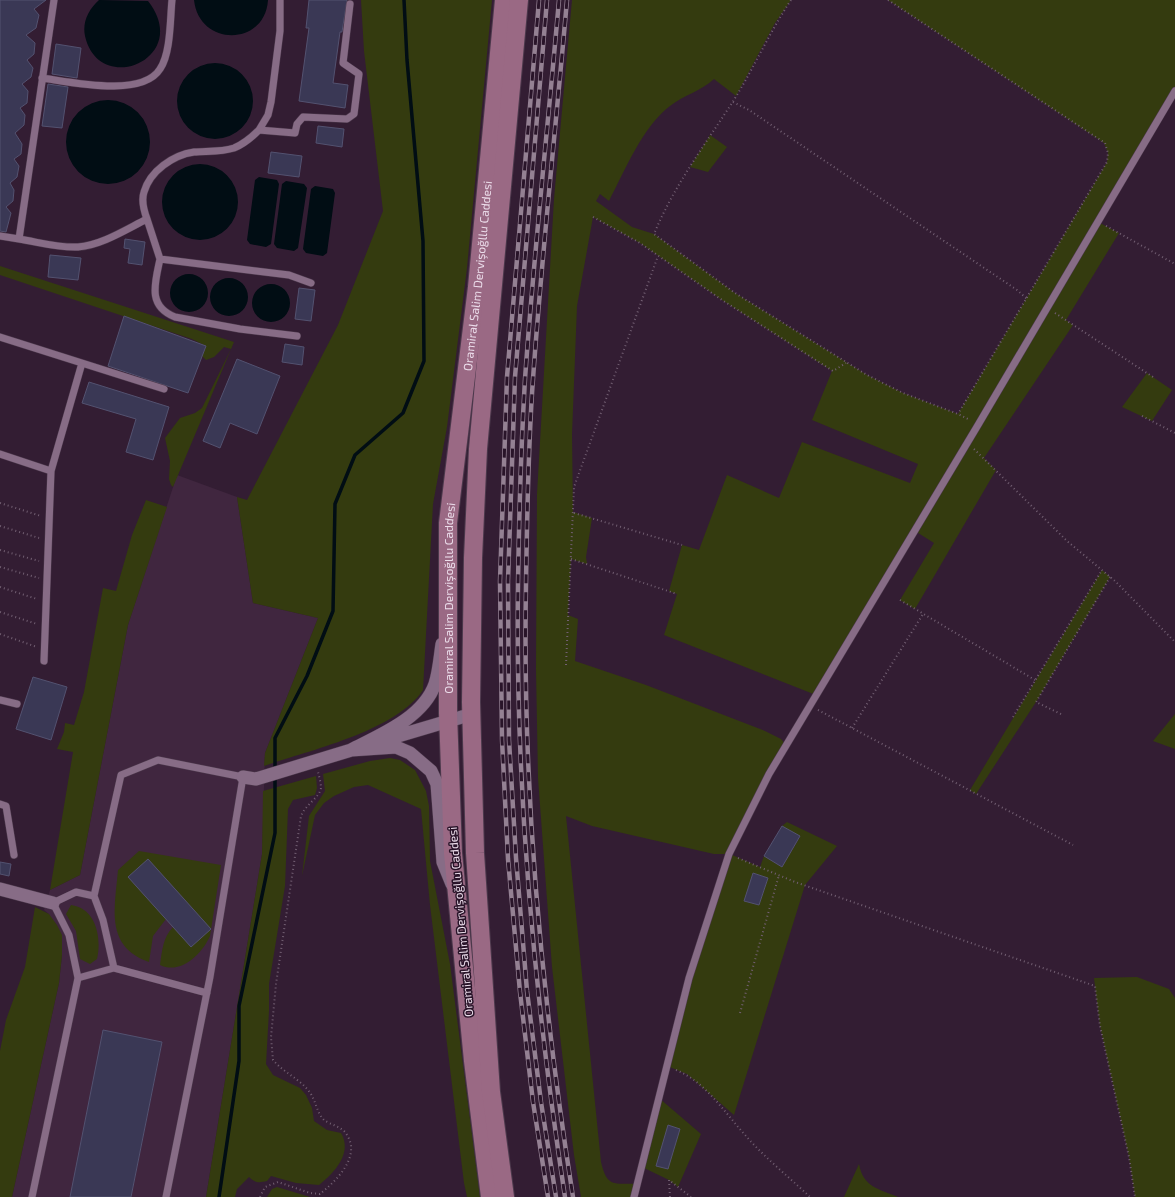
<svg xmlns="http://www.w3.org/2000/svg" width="1175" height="1197" font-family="'Exo 2',sans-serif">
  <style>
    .built { fill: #40263f }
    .green { fill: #343b0f }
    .water { fill: #010d14 }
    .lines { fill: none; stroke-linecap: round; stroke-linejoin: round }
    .stream { stroke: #010d14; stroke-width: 3.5 }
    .building { fill: #3a3855; stroke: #535270 }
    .service-casing { stroke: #4c394c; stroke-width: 8 }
    .minor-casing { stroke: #4c394c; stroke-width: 14 }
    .secondary-casing { stroke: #4c394c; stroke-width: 20 }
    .path { stroke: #725f72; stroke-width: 2; stroke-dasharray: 1 3; stroke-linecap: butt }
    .service { stroke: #876c86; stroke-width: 7 }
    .minor { stroke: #876c86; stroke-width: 13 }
    .secondary { stroke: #9a6984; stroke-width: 18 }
    .rail-casing { stroke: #948193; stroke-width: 4.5 }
    .rail { stroke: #291429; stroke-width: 3; stroke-dasharray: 9; stroke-linecap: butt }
    .labels { text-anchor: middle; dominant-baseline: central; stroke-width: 3; stroke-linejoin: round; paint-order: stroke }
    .street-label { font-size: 12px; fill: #ebdcea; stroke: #291429 }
  </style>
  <rect width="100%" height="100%" fill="#331d33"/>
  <path class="built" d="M 177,475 L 237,497 L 253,603 L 318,618 L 265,753 L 262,854 L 206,1197 L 12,1197 L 59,983 L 62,955 L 49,914 L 44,910 L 50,890 L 80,875 L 128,625 Z"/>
  <path class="green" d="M 361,0 L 492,0 L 467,268 L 447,427 L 433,504 L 423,690 C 396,731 310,750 264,766 L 265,753 L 318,618 L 253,603 L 237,497 L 247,500 L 338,325 L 383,211 L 364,51 Z
    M 572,0 L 791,0 L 775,23 L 736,96 L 714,79 C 701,91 684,95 670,106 C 643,126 624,172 609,201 L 600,194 L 596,201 L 632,227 L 654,234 L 735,293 L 867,375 L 903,393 L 958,414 L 1107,162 L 1108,153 L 1104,143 L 888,0 L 1175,0 L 1175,91 L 1098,222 L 1119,233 L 1066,320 L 1073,325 L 984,458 L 996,470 L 915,609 L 900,600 L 934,543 L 915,531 L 816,695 L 664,635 L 677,594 L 669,591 L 682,545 L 699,550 L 727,475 L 779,498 L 802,442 L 910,483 L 918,464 L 812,420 L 832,371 L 722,300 L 640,243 L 593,217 L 577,306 L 572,434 L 573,512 L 592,518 L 586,557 L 587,564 L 571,559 L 568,615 L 578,619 L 575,661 L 646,685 L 765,731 L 781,739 L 786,745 L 730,854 L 760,867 L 764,856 L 782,867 L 800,837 L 782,826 L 787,822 L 837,846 L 805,885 L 734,1115 L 687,1074 L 667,1066 L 689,978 L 729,854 L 714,854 L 592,826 L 566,816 L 601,1162 C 607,1188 614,1183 637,1184 L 634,1197 L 581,1197 L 574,1155 L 552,967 L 538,778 L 536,669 L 537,494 L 554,199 Z
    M 710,135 L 727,147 L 708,172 L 690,167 Z
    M 0,266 L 234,342 L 173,487 L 171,485 L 169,479 L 170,461 L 165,438 L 180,418 L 195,413 L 202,408 L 231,349 L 224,347 L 214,357 L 206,360 L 202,356 L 206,346 L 192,339 L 0,275 Z
    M 1147,373 L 1172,390 L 1152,421 L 1122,407 Z
    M 146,500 L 167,507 L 128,625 L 80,875 L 50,890 L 73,752 L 57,749 L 64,732 L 65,723 L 74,725 L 84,692 L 103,588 L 116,591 L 132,535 Z
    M 1102,570 L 1110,577 L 1036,702 L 976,794 L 970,790 Z
    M 1175,714 L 1175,749 L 1153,741 Z
    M 390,758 L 400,760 L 415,770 L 426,791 L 429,806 L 430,861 L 450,964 L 480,1197 L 467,1197 L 464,1183 L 430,905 L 421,809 L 368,785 L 354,787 L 334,796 L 324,803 L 315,815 L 302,876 L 309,816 L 325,791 L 323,774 L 370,761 Z
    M 316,776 L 317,788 L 315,795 L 293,800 L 288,809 L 285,886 L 269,984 L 269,1011 L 266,1064 L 273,1075 L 300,1088 L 306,1095 L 312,1108 L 314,1121 L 327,1130 L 341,1133 C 353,1153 334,1173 319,1185 L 296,1183 L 271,1176 L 267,1181 C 259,1183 255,1183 249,1177 L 237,1189 L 235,1197 L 206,1197 L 262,854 L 263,791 Z
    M 139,851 L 221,865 L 210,936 C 202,954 181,975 160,965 C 162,951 163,937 173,927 L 166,919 L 153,936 L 149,962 C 104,946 115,907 118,870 Z
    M 71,905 C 96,908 102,938 97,959 L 90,964 L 80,959 L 76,931 L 66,914 Z
    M 35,907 L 49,914 L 57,925 L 62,935 L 62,955 L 59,983 L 12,1197 L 0,1197 L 0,1051 L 6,1020 L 25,967 Z
    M 1137,977 L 1169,989 L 1175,998 L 1175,1197 L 1135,1197 L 1129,1157 L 1100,1026 L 1094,978 Z
    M 659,1098 L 701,1134 L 678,1187 L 669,1180 L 642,1167 Z
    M 859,1164 C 863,1187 879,1189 898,1197 L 844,1197 Z
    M 277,1187 L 310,1197 L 267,1197 L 272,1189 Z"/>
  <path class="water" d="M 99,0 L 148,1 C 193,58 99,98 85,36 C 82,22 89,9 99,0 Z
    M 194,0 L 268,0 C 265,47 199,47 194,0 Z
    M177 101a38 38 0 1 1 76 0a38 38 0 1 1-76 0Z
    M66 142a42 42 0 1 1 84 0a42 42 0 1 1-84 0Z
    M162 202a38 38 0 1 1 76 0a38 38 0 1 1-76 0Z
    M 259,177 L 277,180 L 279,184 L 271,244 L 266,247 L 250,244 L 247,240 L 255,180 Z
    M 286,181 L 304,184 L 307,188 L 298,248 L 294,251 L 277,248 L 274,244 L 282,184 Z
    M 315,186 L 333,189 L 335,193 L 327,253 L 323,256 L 306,253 L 303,249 L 311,189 Z
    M170 293a19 19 0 1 1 38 0a19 19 0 1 1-38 0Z
    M210 297a19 19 0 1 1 38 0a19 19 0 1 1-38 0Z
    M252 303a19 19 0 1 1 38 0a19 19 0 1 1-38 0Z"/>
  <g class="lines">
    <path class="stream" d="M 219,1197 L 239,1061 L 239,1006 L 275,833 L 275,738 L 307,676 L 333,611 L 335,504 L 355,455 L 403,413 L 424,361 L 423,241 L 407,60 L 404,0"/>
  </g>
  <path class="building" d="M 0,0 L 46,0 L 34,9 L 39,15 L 36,28 L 26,35 L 35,43 L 34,54 L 27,60 L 33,68 L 31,77 L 22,84 L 28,91 L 27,103 L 20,108 L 25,115 L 24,125 L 15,133 L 22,144 L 21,154 L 14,159 L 19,166 L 17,177 L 10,183 L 14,190 L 13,201 L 6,207 L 11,213 L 6,232 L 0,231 Z
    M 309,0 L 347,0 L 342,32 L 340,32 L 333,83 L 348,85 L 345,108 L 299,101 L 309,28 L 306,28 Z
    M 56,44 L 81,48 L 77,78 L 52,74 Z
    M 48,84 L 68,87 L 62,128 L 42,126 Z
    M 318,126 L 344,129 L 342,147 L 316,143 Z
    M 271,152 L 302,156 L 299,177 L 268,173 Z
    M 125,239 L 145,242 L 142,265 L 128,263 L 130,249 L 124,248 Z
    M 50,255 L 81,258 L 78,280 L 48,277 Z
    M 299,288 L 315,290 L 311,321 L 295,319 Z
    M 124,316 L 206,346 L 188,393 L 108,366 Z
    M 285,344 L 304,347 L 302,365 L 282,362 Z
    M 237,359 L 280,376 L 257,434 L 230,423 L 220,448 L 203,441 Z
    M 89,382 L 169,407 L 153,460 L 126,452 L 136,419 L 82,403 Z
    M 33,677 L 67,687 L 51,740 L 16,729 Z
    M 782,826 L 800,836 L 782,867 L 764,856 Z
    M 148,859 L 211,929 L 191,947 L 128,877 Z
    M 0,862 L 11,864 L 9,876 L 0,874 Z
    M 753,873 L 768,878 L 759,905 L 744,901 Z
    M 103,1030 L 162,1042 L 131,1197 L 70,1197 Z
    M 668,1125 L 680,1129 L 668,1169 L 656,1166 Z"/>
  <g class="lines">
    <g class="service-casing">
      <path id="service" d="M 42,78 C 71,82 142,98 160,69 C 171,53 170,19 172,0
        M 259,130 L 268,115 L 271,102 L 280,31 L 280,0
        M 147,219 L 160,259 L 289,275 L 311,283
        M 0,236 L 19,239 L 54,0
        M 19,239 C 38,242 58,248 78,247 C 102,245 125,230 147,219 C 144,211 141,201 144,192 C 150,171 173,155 194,152 C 208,151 222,152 234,148 C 244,144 252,137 259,130 L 295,133 L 297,124 L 303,117 L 347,119 L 354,114 L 359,74 L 343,63 L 350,4
        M 160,259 C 155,283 147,306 175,317 L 240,329 L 297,336
        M 0,337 L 164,389
        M 0,454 L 51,471
        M 44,661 L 51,471 L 82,363
        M 0,700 L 17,704
        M 0,804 L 6,806 L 14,855
        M 114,968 L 207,993
        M 78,978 L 114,968 L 103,920 L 94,896
        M 32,1197 L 78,978 L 69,935 L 53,903 L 76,892 L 94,896 L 121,775 L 158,760 L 243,777 L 210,977 L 166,1197
        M 634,1197 L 689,978 L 729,854 L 769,774 L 978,425 L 1175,91"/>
    </g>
    <g class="minor-casing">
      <path id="minor" d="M 442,644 C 440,657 439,672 435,684 C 423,718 380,735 351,750 L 396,747 L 410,753 L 431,771 L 437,784 L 443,862 L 452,884
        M 381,741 L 472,714
        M 243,777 L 256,779 L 358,748
        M 0,889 L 53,903"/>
    </g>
    <g class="secondary-casing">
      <g id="secondary">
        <path id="s1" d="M 490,1197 L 473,1061 L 453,853 L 448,713 L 448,523 L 477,287 L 504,0"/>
        <path d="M 505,1197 L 491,1092 L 475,853 L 471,702 L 473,558 L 478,449 L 519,0"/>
      </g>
    </g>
    <path class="path" d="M 791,0 C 769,33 753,70 732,103 C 704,146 674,186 654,234 L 735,293 L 867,375 L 903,393 L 958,414 L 970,420
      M 888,0 L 1105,143 L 1108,153 L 1107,162 L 958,414
      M 733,102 L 749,110 L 1017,290 L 1027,299
      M 593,217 L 640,243 L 722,300 L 833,371 L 846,363
      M 1106,226 L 1175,264
      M 1055,313 L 1153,377
      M 1142,416 L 1175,433
      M 974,449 L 1067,541 L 1115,581 L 1175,642
      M 0,503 L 41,516
      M 574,513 L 682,545
      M 0,526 L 39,538
      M 0,550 L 39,561
      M 571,559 L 677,594
      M 0,567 L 39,578
      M 0,587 L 37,599
      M 900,600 L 1035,680
      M 0,612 L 37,624
      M 0,634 L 37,647
      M 566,665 L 574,487 L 658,256
      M 818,710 L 1073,845
      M 1061,714 L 1036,702 L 1110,577
      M 1013,717 L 1102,570
      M 852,728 L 923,614
      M 738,858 L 795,882 L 1095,986 L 1100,1026 L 1129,1157 L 1135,1197
      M 740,1013 L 779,875
      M 676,1070 C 706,1082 724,1112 746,1136 C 765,1158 789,1177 810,1197
      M 260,1197 L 265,1187 L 278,1182 L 310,1193 L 320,1194 C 336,1181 361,1157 347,1135 C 343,1127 331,1125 324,1120 C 316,1112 316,1099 308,1090 C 298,1078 283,1072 273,1060 L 271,1037 L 276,984 L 301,816 C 305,805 320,797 321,788 C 321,783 319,776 318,772
      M 670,1197 L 669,1180 L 691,1197"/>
    <use href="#service" class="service"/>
    <use href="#minor" class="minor"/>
    <use href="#secondary" class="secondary"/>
    <g class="rail-casing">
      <path id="rail" d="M 539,0 L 507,377 L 500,581 L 502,740 L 508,859 L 520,992 L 533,1102 L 548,1197
        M 547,0 L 515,377 L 508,581 L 509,740 L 516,858 L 527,991 L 541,1102 L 556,1197
        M 559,0 C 548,126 534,252 525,379 C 521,447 519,516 518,584 C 515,790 534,994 565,1197
        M 567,0 C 556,126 542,252 533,379 C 528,447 527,516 526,584 C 522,790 541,994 573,1197"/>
    </g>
    <use href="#rail" class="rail"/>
  </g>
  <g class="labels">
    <g class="street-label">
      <text stroke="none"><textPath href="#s1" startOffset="925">Oramiral Salim Dervişoğllu Caddesi</textPath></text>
      <text stroke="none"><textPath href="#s1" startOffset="601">Oramiral Salim Dervişoğllu Caddesi</textPath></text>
      <text transform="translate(460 922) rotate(-95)">Oramiral Salim Dervişoğllu Caddesi</text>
    </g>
  </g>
</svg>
